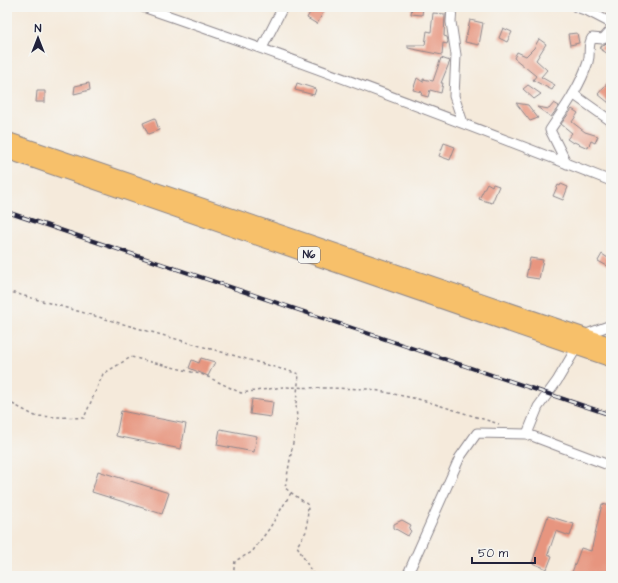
<svg xmlns="http://www.w3.org/2000/svg" width="618" height="583" font-family="'Architects Daughter',sans-serif">
  <style>
    .building { fill: #e7957f }
    .lines { fill: none; stroke-linecap: round; stroke-linejoin: round }
    .minor-casing { stroke: #8c868b; stroke-width: 11 }
    .trunk-casing { stroke: #8c868b; stroke-width: 17 }
    .path { stroke: #8c868b; stroke-width: 1.5; stroke-dasharray: 3 3; stroke-linecap: butt }
    .minor { stroke: #fff; stroke-width: 9 }
    .trunk { stroke: #f7c06b; stroke-width: 15 }
    .rail-casing { stroke: #22223b; stroke-width: 4 }
    .rail { stroke: #f6f6f2; stroke-width: 2.5; stroke-dasharray: 8; stroke-linecap: butt }
    .labels { text-anchor: middle; dominant-baseline: central; stroke-width: 3; stroke-linejoin: round; paint-order: stroke }
    .shield { fill: #f6f6f2; stroke: #626272; stroke-width: 1 }
    .shield-label { font-size: 10px; font-weight: bold; fill: #22223b }
  </style>
  <rect width="100%" height="100%" fill="#f6f6f2"/>
  <filter id="ink" filterUnits="userSpaceOnUse"><feTurbulence type="fractalNoise" baseFrequency=".025" numOctaves="2"/><feDisplacementMap in="SourceGraphic" scale="8" xChannelSelector="R" yChannelSelector="G"/><feConvolveMatrix kernelMatrix="1 2 1 2 8 2 1 2 1" color-interpolation-filters="sRGB"/></filter>
  <filter id="wash" filterUnits="userSpaceOnUse"><feTurbulence type="fractalNoise" baseFrequency=".012" numOctaves="4" result="noise"/><feDisplacementMap in="SourceGraphic" scale="16" xChannelSelector="R" yChannelSelector="G"/><feGaussianBlur stdDeviation="0.9" result="paint"/><feColorMatrix in="noise" values="0 0 0 0 0 0 0 0 0 0 0 0 0 0 0 0 0 1.4 0 .05"/><feComposite in="paint" operator="in"/></filter>
  <g filter="url(#wash)">
    <rect width="100%" height="100%" fill="#f5eadb"/>
    <g id="blocks">
      <path class="building" d="M 313,7 L 324,11 L 317,24 L 307,18 Z
        M 412,7 L 423,7 L 422,15 L 411,14 Z
        M 433,13 L 445,14 L 445,16 L 444,36 L 447,37 L 448,41 L 447,44 L 443,43 L 442,55 L 408,48 L 408,45 L 425,45 L 427,31 L 431,32 Z
        M 470,20 L 483,23 L 479,45 L 465,42 Z
        M 503,28 L 512,32 L 507,42 L 499,38 Z
        M 577,33 L 579,43 L 570,45 L 568,34 Z
        M 539,39 L 546,44 L 536,60 L 547,70 L 541,77 L 555,85 L 552,90 L 533,80 L 536,76 L 514,58 L 517,52 L 526,56 L 534,48 Z
        M 611,41 L 611,56 L 599,48 Z
        M 441,58 L 450,61 L 441,83 L 443,83 L 441,93 L 430,90 L 428,97 L 421,95 L 422,92 L 413,90 L 417,78 L 423,82 L 423,79 L 433,81 Z
        M 609,81 L 609,103 L 598,94 Z
        M 89,83 L 90,90 L 74,94 L 75,86 Z
        M 297,83 L 316,89 L 314,95 L 295,90 Z
        M 528,85 L 541,94 L 534,99 L 523,89 Z
        M 37,91 L 45,91 L 45,102 L 36,102 Z
        M 516,103 L 528,105 L 538,118 L 530,121 Z
        M 554,103 L 559,106 L 551,117 L 537,107 L 549,109 Z
        M 572,109 L 578,113 L 572,122 L 585,132 L 598,136 L 595,143 L 591,141 L 588,148 L 574,142 L 573,143 L 567,139 L 572,133 L 561,124 Z
        M 155,118 L 159,130 L 148,134 L 143,123 Z
        M 444,143 L 455,147 L 450,160 L 439,156 Z
        M 487,183 L 492,186 L 493,184 L 499,186 L 492,203 L 479,199 Z
        M 561,184 L 568,187 L 563,200 L 553,196 L 558,185 L 560,186 Z
        M 602,254 L 611,260 L 611,268 L 598,261 Z
        M 530,258 L 543,260 L 539,279 L 526,277 Z
        M 201,358 L 215,362 L 208,376 L 189,368 L 192,360 L 199,363 Z
        M 252,399 L 273,402 L 271,417 L 250,414 Z
        M 121,411 L 186,424 L 181,449 L 116,436 Z
        M 220,429 L 257,436 L 254,452 L 217,445 Z
        M 98,471 L 169,493 L 162,514 L 92,492 Z
        M 602,504 L 611,506 L 611,576 L 571,575 L 581,548 L 591,551 Z
        M 548,516 L 574,524 L 570,536 L 556,531 L 548,554 L 552,556 L 547,569 L 532,563 Z
        M 402,520 L 411,525 L 409,529 L 411,531 L 408,536 L 394,528 L 394,524 Z"/>
    </g>
  </g>
  <g filter="url(#ink)">
    <use href="#blocks" fill-opacity="0" stroke="#8c868b" stroke-width="1"/>
    <g class="lines">
      <g class="minor-casing">
        <path id="minor" d="M 143,7 C 301,61 456,120 611,181
          M 452,7 L 451,22 L 456,55 L 454,96 L 463,123
          M 576,7 L 588,11 L 611,23
          M 262,48 L 283,7
          M 573,94 L 611,121
          M 567,164 L 550,130 C 564,109 580,87 588,62 C 591,53 587,46 592,38 L 603,39 L 611,30
          M 527,434 L 538,407 L 557,381 L 584,335 L 611,325
          M 407,576 L 460,457 L 477,433 L 527,434 L 611,466"/>
      </g>
      <g class="trunk-casing">
        <path id="trunk" d="M 7,140 L 611,345
          M 7,151 L 611,359"/>
      </g>
      <path class="path" d="M 7,291 L 299,374 L 296,403 L 297,420 L 285,488 L 308,505 L 307,530 L 297,546 L 314,576
        M 7,401 L 35,416 L 84,418 L 103,374 L 131,357 L 204,375 L 241,393 L 283,387 L 370,389 L 422,400 L 499,424
        M 233,576 L 235,561 L 252,552 L 269,529 L 291,493"/>
      <use href="#minor" class="minor"/>
      <use href="#trunk" class="trunk"/>
      <g class="rail-casing">
        <path id="rail" d="M 7,212 L 611,415"/>
      </g>
      <use href="#rail" class="rail"/>
    </g>
  </g>
  <g class="labels">
    <rect class="shield" x="298" y="247" width="22" height="16" rx="3"/>
    <g class="shield-label">
      <text x="309" y="255">N6</text>
    </g>
  </g>
  <rect width="618" height="583" fill="none" stroke="#f6f6f2" stroke-width="24"/>
  <g transform="translate(38 38)" stroke="#f6f6f2" stroke-width="3" paint-order="stroke">
  <path d="M0-3L7 15L0 10L-7 15Z" fill="#22223b"/>
  <text y="-6" font-size="11" font-weight="bold" text-anchor="middle" fill="#22223b">N</text>
  </g>
  <path d="M472 557v6h63v-6" fill="none" stroke="#22223b" stroke-width="2"/>
  <text x="478" y="557" font-size="12" fill="#22223b" stroke="#f6f6f2" stroke-width="3" paint-order="stroke">50 m</text>
</svg>
